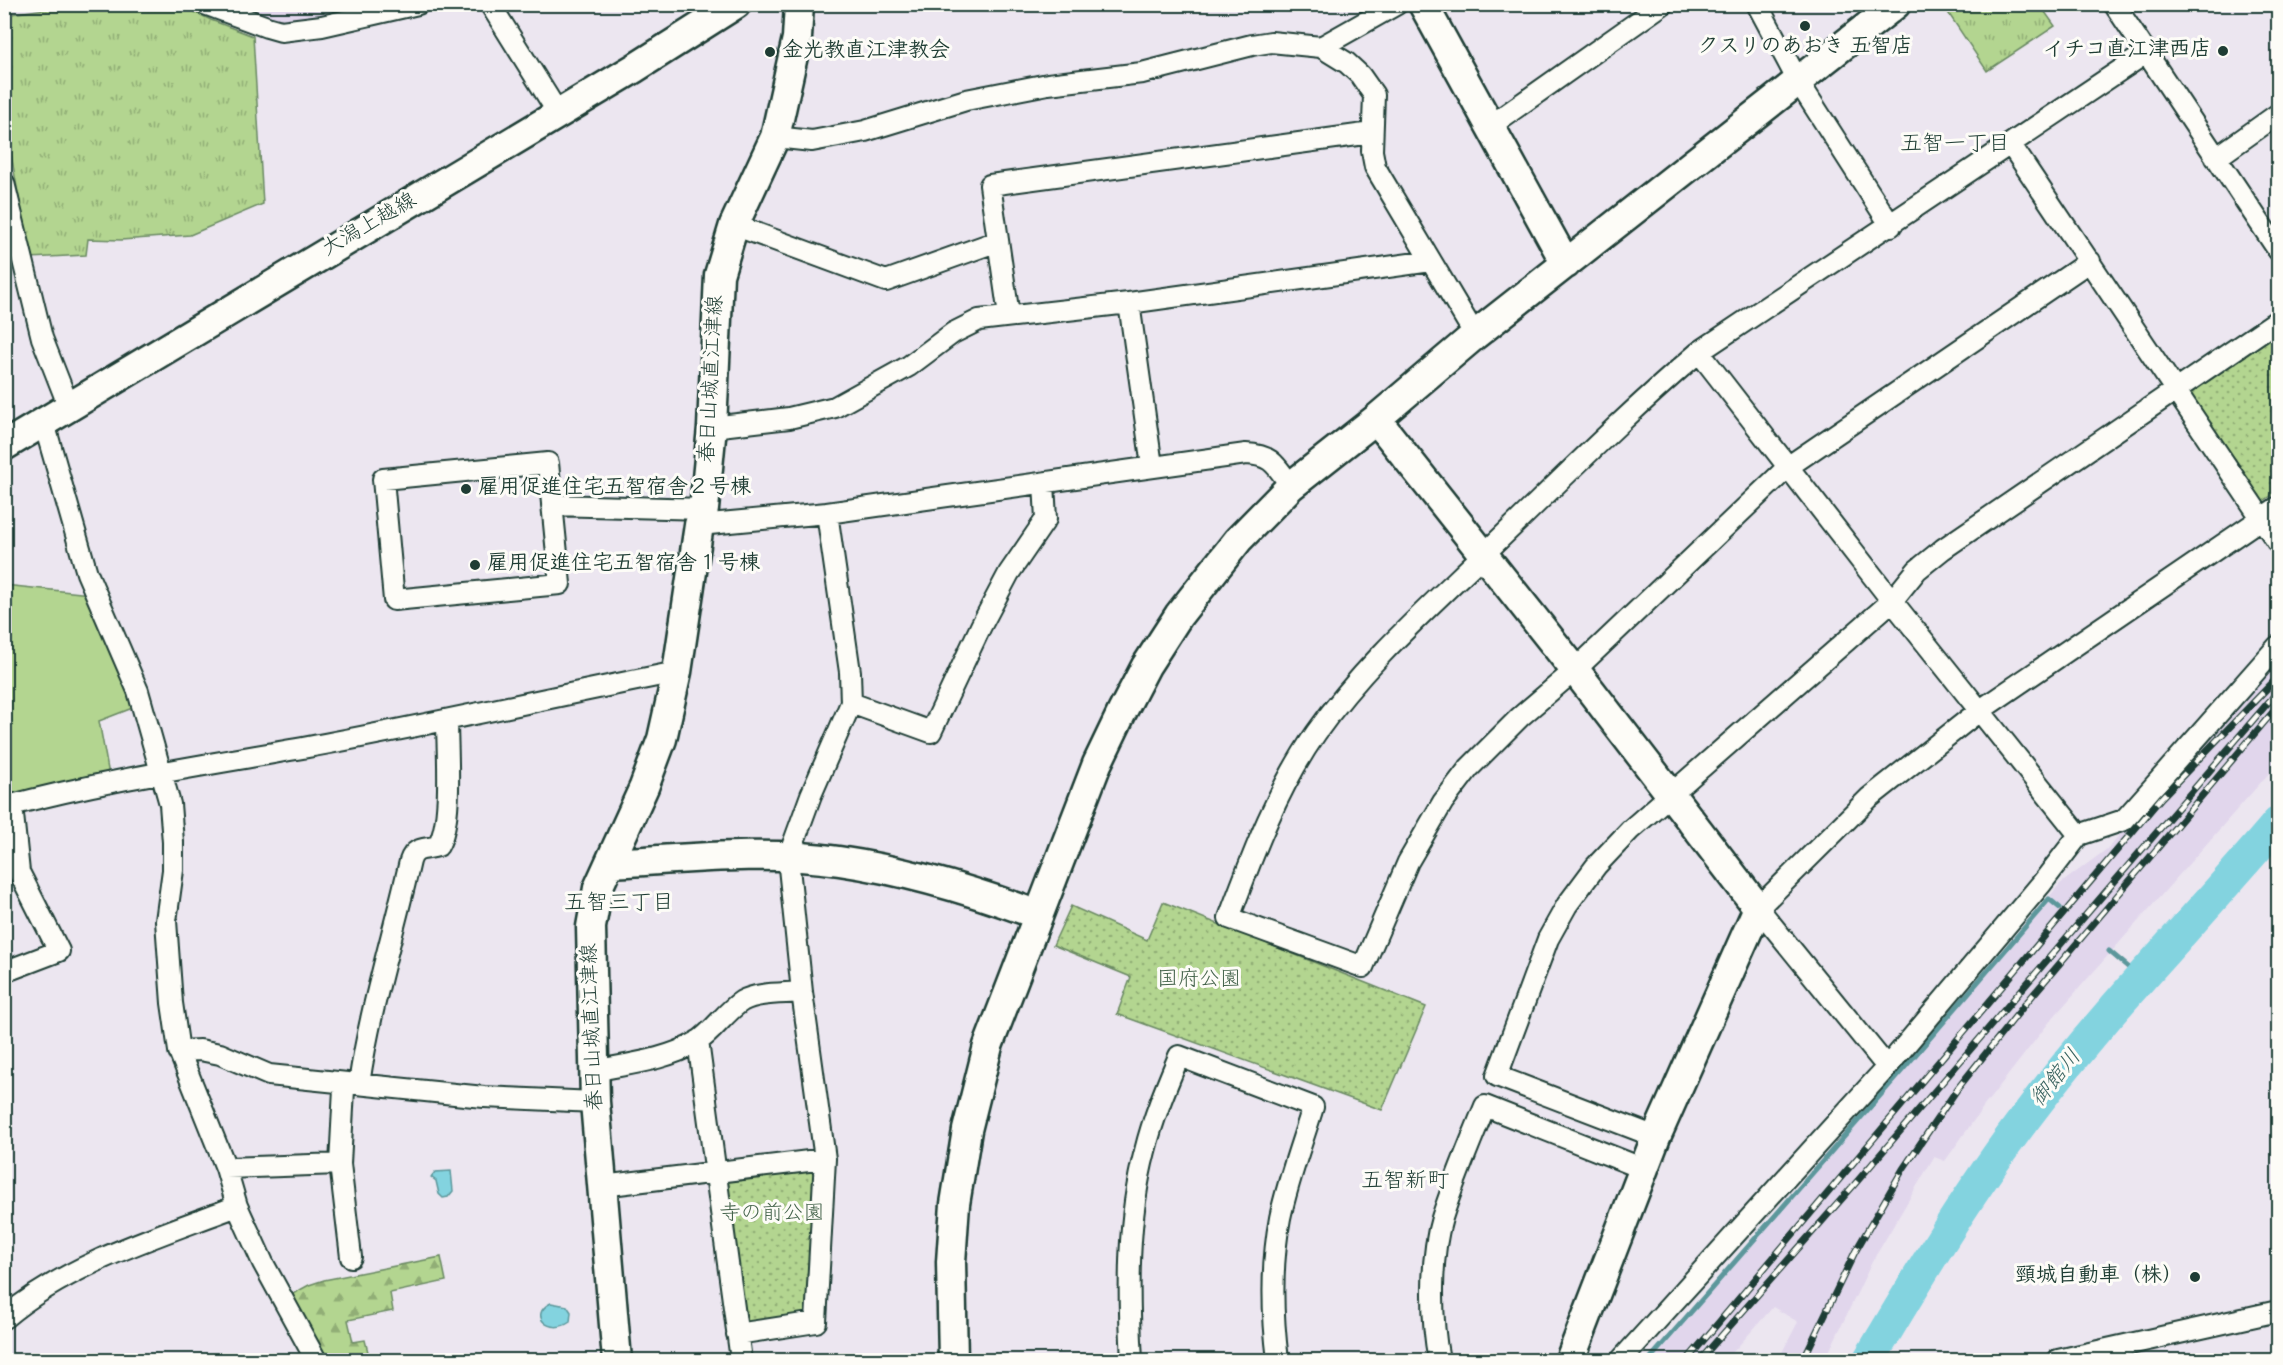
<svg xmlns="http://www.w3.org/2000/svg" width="2283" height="1365" font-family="Dekko,'Klee One',sans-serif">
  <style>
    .built { fill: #e1d6ec }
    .grass { fill: url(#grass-tufts); stroke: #698962; stroke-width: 1.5 }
    .forest { fill: url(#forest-firs); stroke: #698962; stroke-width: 1.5 }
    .park { fill: url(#park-dots); stroke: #698962; stroke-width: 1.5 }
    .garden { fill: #b3d590; stroke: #698962; stroke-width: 1.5 }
    .water { fill: #83d3df; stroke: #5b979b; stroke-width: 1.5 }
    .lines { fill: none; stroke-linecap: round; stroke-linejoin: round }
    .stream { stroke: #5b979b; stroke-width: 5 }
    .river { stroke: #83d3df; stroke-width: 33 }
    .street-casing { stroke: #1f3d34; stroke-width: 24 }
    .secondary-casing { stroke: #1f3d34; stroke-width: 33 }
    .street { stroke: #fdfcf7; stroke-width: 20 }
    .secondary { stroke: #fdfcf7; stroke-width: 28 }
    .rail-casing { stroke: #1f3d34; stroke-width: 7 }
    .rail { stroke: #fdfcf7; stroke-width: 4.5; stroke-dasharray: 14; stroke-linecap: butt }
    .poi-dot { fill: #1f3d34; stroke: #fdfcf7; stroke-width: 2 }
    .labels { text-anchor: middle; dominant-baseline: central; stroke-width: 6; stroke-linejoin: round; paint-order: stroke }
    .poi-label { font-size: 21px; font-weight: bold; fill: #1f3d34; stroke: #fdfcf7; text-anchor: start }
    .street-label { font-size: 21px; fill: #1f3d34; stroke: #fdfcf7 }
    .park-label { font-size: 21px; fill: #44634b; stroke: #fdfcf7 }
    .neighbourhood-label { font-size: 22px; fill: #1f3d34; stroke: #fdfcf7 }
    .water-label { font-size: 22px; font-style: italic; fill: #38625f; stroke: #fdfcf7 }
  </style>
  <defs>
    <pattern id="grass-tufts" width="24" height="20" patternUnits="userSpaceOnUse" patternTransform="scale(1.5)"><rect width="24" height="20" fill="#b3d590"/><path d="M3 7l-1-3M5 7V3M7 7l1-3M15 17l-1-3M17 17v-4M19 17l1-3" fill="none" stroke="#91ae76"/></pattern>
    <pattern id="forest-firs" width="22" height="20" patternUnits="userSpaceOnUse" patternTransform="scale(1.5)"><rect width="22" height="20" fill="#b3d590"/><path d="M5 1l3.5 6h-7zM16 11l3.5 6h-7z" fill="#91ae76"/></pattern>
    <pattern id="park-dots" width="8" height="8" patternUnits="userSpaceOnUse" patternTransform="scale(1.5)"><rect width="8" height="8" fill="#b3d590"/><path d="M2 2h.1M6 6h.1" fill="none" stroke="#91ae76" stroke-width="1.8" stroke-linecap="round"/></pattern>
  </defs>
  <rect width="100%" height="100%" fill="#ece6f0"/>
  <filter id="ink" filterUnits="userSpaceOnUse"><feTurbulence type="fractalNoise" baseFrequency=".0167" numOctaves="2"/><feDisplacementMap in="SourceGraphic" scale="12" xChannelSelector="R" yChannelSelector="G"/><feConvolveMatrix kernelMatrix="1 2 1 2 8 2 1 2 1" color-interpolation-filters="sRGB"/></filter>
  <g filter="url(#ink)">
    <path class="built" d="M 236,5 L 364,5 L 282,22 Z
      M 2278,657 L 2278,763 L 2051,1020 L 1984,1106 L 1945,1161 L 1934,1157 L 1872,1262 L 1825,1360 L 1778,1360 L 1798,1322 L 1773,1307 L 1726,1360 L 1653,1360 L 2060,884 L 2107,849 Z"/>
    <path class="grass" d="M 80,4 L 180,5 L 211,20 L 253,36 L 263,204 L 190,235 L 121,240 L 88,239 L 86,255 L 30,258 L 5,122 L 4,15 Z
      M 1943,5 L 2040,5 L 2055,26 L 1987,71 Z"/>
    <path class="forest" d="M 441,1257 L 446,1281 L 390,1293 L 393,1311 L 348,1320 L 353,1342 L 365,1340 L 370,1360 L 322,1360 L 287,1297 L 309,1285 L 324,1280 Z"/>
    <path class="park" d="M 2278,330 L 2278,491 L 2262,502 L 2187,390 Z
      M 1163,902 L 1426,1007 L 1382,1110 L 1117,1014 L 1131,977 L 1053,945 L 1071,906 L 1147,940 Z
      M 817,1167 L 811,1308 L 801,1318 L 743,1323 L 723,1177 Z"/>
    <path class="garden" d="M 4,585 L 90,594 L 135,707 L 99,721 L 109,775 L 5,799 Z"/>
    <path class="water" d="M 451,1171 L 453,1191 L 448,1197 L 443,1198 L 439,1194 L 436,1181 L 431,1177 L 435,1172 Z
      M 551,1303 L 567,1306 L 571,1312 L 570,1322 C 550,1336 527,1315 551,1303 Z"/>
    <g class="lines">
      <path class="stream" d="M 2109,951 L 2140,977
        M 1649,1360 L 1905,1067 L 2049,899 L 2060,908"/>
      <path class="river" d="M 1869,1360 C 1920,1274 1971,1188 2032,1109 C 2108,1008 2197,919 2278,823"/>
      <g class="street-casing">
        <path id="street" d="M 205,4 L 267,27 L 281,31 L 322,26 L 418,4
          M 490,4 L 558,113
          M 1757,4 L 1798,81 L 1891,226
          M 2114,4 L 2278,250
          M 1321,47 L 1397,4
          M 1490,126 L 1663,4
          M 775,137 L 812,141 L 865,131 L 966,100 L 1048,84 L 1142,73 L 1252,45 L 1271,42 L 1321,47 L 1347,63 L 1360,75 L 1374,95 L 1372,151 L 1375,167 L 1475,335
          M 2011,145 L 2278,543
          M 2216,158 L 2278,114
          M 4,183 L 42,338 L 69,407
          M 734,225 L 886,281 L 998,241
          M 2090,261 L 1789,466 L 1575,670 L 1520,717 L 1469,768 L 1443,802 L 1408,862 L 1363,967 L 1229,918 C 1253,854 1277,789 1316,733 C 1363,666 1425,611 1484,554 C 1555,486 1624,416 1699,352 L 2146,53
          M 1129,303 L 1152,466
          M 1009,316 L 990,185 L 1372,133
          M 1699,352 L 1892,601 L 2079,835
          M 44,423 L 87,573 L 138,691 L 170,804 L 173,842 L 173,870 L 166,921 L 172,1003 L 179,1051 L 226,1168 L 237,1206 L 263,1263 L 316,1360
          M 712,427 L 789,418 L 835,407 L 909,366 L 953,333 L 979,320 L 1129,303 L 1431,261
          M 548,463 L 560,584 L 394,600 L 383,479 Z
          M 552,505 L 704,509
          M 699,525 L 827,513 L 1246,454 C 1273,455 1276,466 1291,486
          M 851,703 L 931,732 L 981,626 L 1009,573 L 1046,519 L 1044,483
          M 4,807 C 104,780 206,765 308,747 C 431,725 554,696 677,672
          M 4,972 L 59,951 L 19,872 L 12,805
          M 698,1041 L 741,1360
          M 179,1051 L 200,1050 L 220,1054 L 269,1075 L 484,1097 L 595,1102
          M 1887,1067 L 1758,908 L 1869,798 L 1979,711 L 2278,507
          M 594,1071 C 627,1064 667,1060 697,1042 C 714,1031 725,1012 742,1001 C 758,992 784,994 802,992
          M 359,1084 C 370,1008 393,936 410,861 C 415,846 425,850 438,846 C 453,821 447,751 447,720
          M 344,1089 L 340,1164 L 351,1257
          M 1656,1137 L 1497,1076 L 1548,939 L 1567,905 L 1596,866 L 1630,830 L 1892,601 L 1917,570 L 1943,549 L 2278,320
          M 226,1168 L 340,1164
          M 602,1186 L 825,1159
          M 4,1318 C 69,1263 159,1236 237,1206
          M 737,1334 L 816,1322 L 825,1159 L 802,992 L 788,858 L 811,795 L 851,703 L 850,672 L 827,513
          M 1132,1360 C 1128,1291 1127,1219 1145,1151 C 1153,1118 1166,1087 1179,1056 L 1313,1107 C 1302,1143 1288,1180 1280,1218 C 1271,1265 1272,1313 1278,1360
          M 1439,1360 C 1431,1320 1430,1258 1442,1218 C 1454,1180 1470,1143 1485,1106 L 1644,1169
          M 1621,1360 L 1887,1067 L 2042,883 L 2079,835 L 2124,820 L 2278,646
          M 2058,1360 L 2278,1311"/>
      </g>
      <g class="secondary-casing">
        <path id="secondary" d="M 1423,4 L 1566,264
          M 1376,419 L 1575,670 L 1758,908 L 1656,1137 L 1570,1360
          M 4,446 L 635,68 L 736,4
          M 610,863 C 686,859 764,850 839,861 C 908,871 974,891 1038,915
          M 617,1360 L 595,1102 L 591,927 L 598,888 L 644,787 L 662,739 L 677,672 L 699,525 L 704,509 L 712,427 L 719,275 L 734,225 L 775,137 L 797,38 L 799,4
          M 953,1360 L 951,1262 L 955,1204 L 967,1130 L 988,1046 L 1097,764 L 1122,712 L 1146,666 L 1179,615 L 1238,540 L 1291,486 L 1376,419 L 1475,335 L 1896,4"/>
      </g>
      <use href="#street" class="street"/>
      <use href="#secondary" class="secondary"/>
      <g class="rail-casing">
        <path id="rail" d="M 1687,1360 L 2161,798 L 2278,677
          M 1700,1360 L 1854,1185 L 2278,691
          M 1803,1360 L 1855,1252 L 1903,1169 L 1958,1088 L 2027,1002 L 2278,706"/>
      </g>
      <use href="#rail" class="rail"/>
    </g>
  </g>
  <g class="poi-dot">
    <circle cx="1805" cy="26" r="6"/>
    <circle cx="2223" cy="51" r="6"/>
    <circle cx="770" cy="52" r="6"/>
    <circle cx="466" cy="489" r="6"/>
    <circle cx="475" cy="565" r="6"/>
    <circle cx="2195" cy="1277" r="6"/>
  </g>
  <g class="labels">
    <g class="poi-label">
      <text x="1805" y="48" text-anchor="middle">クスリのあおき 五智店</text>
      <text x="2211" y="51" text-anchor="end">イチコ直江津西店</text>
      <text x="782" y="52">金光教直江津教会</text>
      <text x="478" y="489">雇用促進住宅五智宿舎２号棟</text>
      <text x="487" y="565">雇用促進住宅五智宿舎１号棟</text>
      <text x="2183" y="1277" text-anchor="end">頸城自動車（株）</text>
    </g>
    <g class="street-label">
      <text transform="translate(370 226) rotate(-30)">大潟上越線</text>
      <text transform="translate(713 379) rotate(-87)">春日山城直江津線</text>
      <text transform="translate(594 1027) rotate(-92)">春日山城直江津線</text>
    </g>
    <g class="park-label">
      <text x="1199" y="981">国府公園</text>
      <text x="772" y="1215">寺の前公園</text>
    </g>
    <g class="neighbourhood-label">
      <text x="1955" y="145">五智一丁目</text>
      <text x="619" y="904">五智三丁目</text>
      <text x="1405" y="1182">五智新町</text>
    </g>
    <g class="water-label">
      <text transform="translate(2057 1079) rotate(-51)">御館川</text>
    </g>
  </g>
  <rect width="2283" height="1365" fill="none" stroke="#fdfcf7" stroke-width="24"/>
  <rect x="12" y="12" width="2259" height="1341" fill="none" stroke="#1f3d34" stroke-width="2" filter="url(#ink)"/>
</svg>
